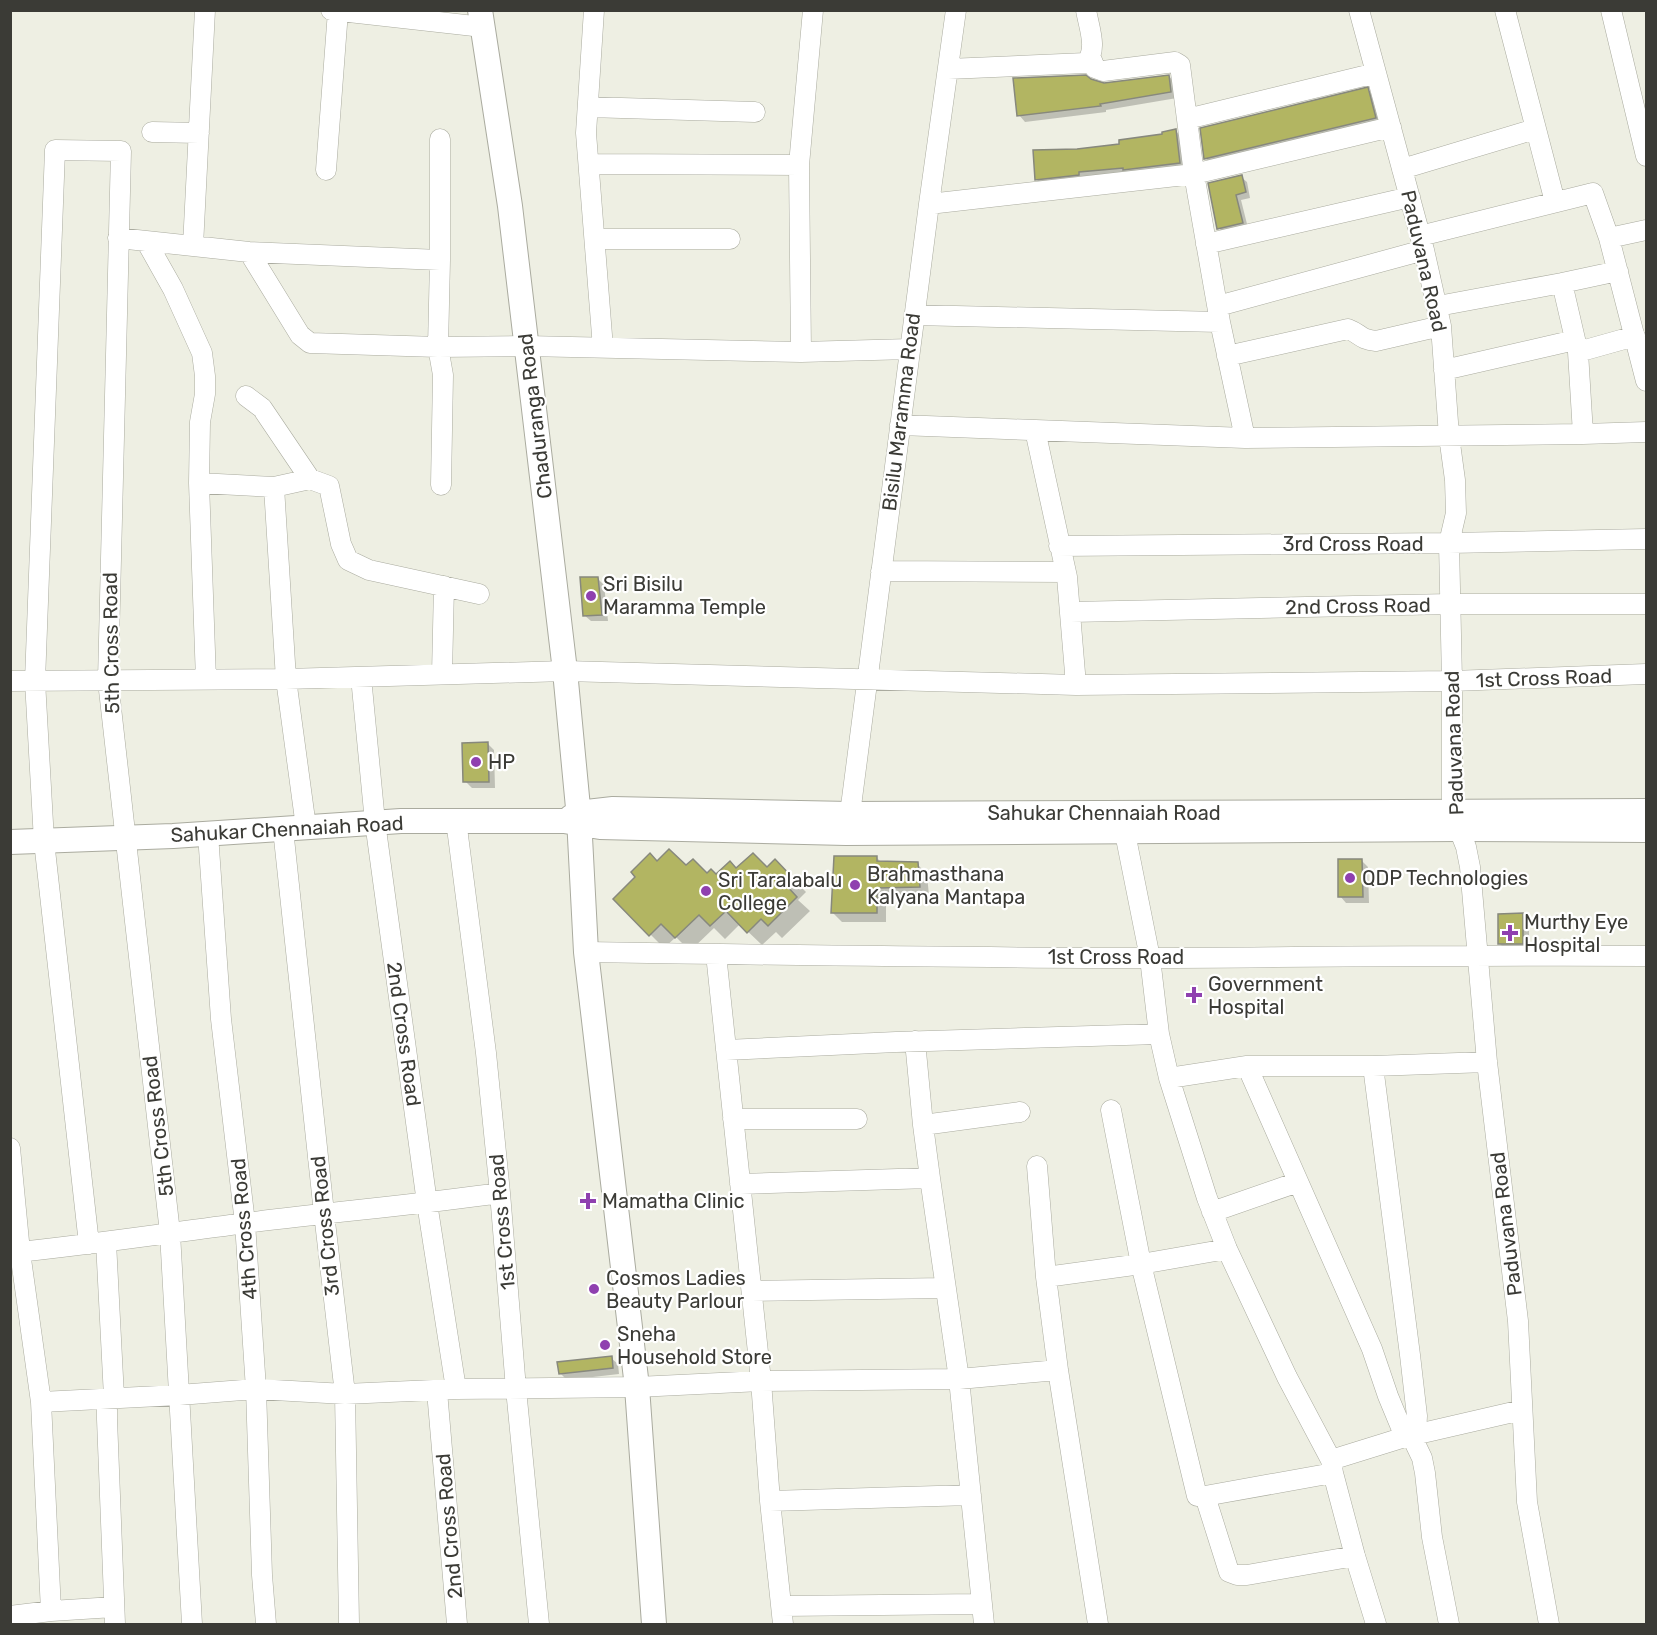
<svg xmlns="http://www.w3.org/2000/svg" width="1657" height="1635" font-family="Rubik,sans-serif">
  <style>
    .shadow { fill: #0003 }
    .building { fill: #b2b562; stroke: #87887d; stroke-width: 1.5 }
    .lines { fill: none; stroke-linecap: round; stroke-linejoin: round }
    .minor-casing { stroke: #aaab9f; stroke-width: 21 }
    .tertiary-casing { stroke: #aaab9f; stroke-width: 26 }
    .minor { stroke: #fff; stroke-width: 20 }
    .tertiary { stroke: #fff; stroke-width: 24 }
    .poi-dot { fill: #8f40af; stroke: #fff; stroke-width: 2 }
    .labels { text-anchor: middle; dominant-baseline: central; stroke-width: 4.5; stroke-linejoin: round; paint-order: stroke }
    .street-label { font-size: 20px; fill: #3b3b36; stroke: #fff }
    .poi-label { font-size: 20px; fill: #3b3b36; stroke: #fff; text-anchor: start }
  </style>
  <rect width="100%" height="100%" fill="#eeefe3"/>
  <path class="shadow" d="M 1169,76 L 1175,83 L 1177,98 L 1106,110 L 1106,112 L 1025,122 L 1019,115 L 1090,81 L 1104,84 Z
    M 1367,89 L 1375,97 L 1383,126 L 1214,166 L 1206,159 Z
    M 1176,131 L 1182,138 L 1186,169 L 1043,186 L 1036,179 L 1077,150 L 1121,145 Z
    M 1241,177 L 1247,182 L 1250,198 L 1241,200 L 1248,228 L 1224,234 L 1219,228 Z
    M 598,579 L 604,585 L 608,621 L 591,621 L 584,615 Z
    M 487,743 L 494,750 L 495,788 L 472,788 L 465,781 Z
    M 877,858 L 882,863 L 917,864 L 927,874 L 929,896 L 886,897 L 886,922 L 842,922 L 833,913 Z
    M 1361,860 L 1368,867 L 1369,903 L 1346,903 L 1340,896 Z
    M 775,861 L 806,892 L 798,900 L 810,911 L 782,938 L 776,932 L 762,945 L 740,924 L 725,939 L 714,928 L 690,951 L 676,937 L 664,948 L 615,899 L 657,863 L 686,867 L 707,875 L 716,876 L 737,870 L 767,869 Z
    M 1522,915 L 1529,921 L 1529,950 L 1506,950 L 1499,943 Z
    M 611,1358 L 618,1364 L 619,1374 L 567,1380 L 560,1373 Z"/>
  <path class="building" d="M 1086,75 L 1091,79 L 1104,83 L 1169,75 L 1171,92 L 1100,104 L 1101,106 L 1017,116 L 1013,78 Z
    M 1368,87 L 1376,118 L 1204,159 L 1200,128 Z
    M 1176,129 L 1180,163 L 1123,170 L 1123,168 L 1079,172 L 1079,175 L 1035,180 L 1033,150 L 1077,149 L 1119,144 L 1119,140 L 1162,134 L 1162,132 Z
    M 1242,175 L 1246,192 L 1236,195 L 1243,223 L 1217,229 L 1208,183 Z
    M 580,577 L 598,577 L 602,615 L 583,616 Z
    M 488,742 L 489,782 L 463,782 L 462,743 Z
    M 669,849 L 686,865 L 693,859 L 707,873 L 711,869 L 716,874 L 730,861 L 736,868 L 753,853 L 767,867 L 775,859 L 793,878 L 786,885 L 797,897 L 768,926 L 761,919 L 747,933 L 726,911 L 710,926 L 699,915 L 675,938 L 661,924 L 649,936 L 613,899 L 635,877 L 631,872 L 650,853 L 657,861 Z
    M 834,856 L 877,856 L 877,861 L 918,862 L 920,887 L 877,888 L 877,913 L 831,913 Z
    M 1338,859 L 1362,859 L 1363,897 L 1338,897 Z
    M 1523,913 L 1523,944 L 1498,944 L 1498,914 Z
    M 612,1356 L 613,1368 L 559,1374 L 557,1362 Z"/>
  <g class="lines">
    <g class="minor-casing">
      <path id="minor" d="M 331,10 L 483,27
        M 594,10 L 586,133 L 603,348
        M 1359,10 L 1424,250 L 1441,326 L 1449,436 L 1455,480 L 1456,513 L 1449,543 L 1452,681 L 1452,811 L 1466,847 L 1470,867 L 1487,1062 L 1518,1321 L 1527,1502 L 1549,1624
        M 1505,10 L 1555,202
        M 1611,10 L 1646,156
        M 1091,58 L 1095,68 L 1103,71 L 1175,62 L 1180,65 L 1194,174 L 1220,322
        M 948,69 L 1086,63 C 1098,49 1089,28 1086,10
        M 588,107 L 755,112
        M 1187,119 L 1376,73
        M 152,132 L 199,133
        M 440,139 L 440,260
        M 589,164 L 799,165
        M 1402,169 L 1535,129
        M 326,170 L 338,11
        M 929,204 L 1194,174 L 1391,127
        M 1420,236 L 1593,193 L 1609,238 L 1646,381
        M 118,238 L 249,252 L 440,260 L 438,347 L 526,346 L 801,352 L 910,349
        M 1609,238 L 1646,230
        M 595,239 L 730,239
        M 146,241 L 173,289 L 202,353 L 205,376 L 205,394 L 200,422 L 199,483 L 206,680
        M 1206,244 L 1410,197
        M 193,246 L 205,10
        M 249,252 L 300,335 L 310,343 L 438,347 L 443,375 L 441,485
        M 1562,283 L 1618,271
        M 1218,306 L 1424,250
        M 1438,306 L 1562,283 L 1578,352 L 1583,434
        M 914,315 L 1220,322 L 1245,438
        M 801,352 L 799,165 L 813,10
        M 1578,352 L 1635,336
        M 1227,356 L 1348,329 C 1361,334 1359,339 1376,341 L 1441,326
        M 1444,370 L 1575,340
        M 246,396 L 262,408 L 310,479
        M 900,425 L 1245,438 L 1583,434 L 1646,432
        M 1035,430 L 1067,577 L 1076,685
        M 199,483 L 274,487 L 310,479 L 329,486 L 341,544 L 348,560 L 369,570 L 479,594
        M 274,487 L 286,679 L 306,827
        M 1059,546 L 1449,543 L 1646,539
        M 881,571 L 1066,572
        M 1071,612 L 1450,604 L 1646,604
        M 442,674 L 444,586
        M 361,677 L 375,822 L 427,1203 L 456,1389
        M 10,681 L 286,679 L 565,671 L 1076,685 L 1452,681 L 1646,674
        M 850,814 L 929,204 L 956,10
        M 1122,818 L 1150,958 L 1159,1034 L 1169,1078 L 1207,1198 L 1227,1249 L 1287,1377 L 1331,1460 L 1333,1473 L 1355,1556 L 1376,1624
        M 456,820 L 486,1053 L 500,1193 L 516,1389 L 539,1624
        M 283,829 L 324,1213 L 345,1394 L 349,1624
        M 208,834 L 221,1019 L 245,1223 L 256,1389 L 262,1575 L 266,1624
        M 586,952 C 774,955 963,958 1151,958 C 1316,957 1481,955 1646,956
        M 716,954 L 761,1381 L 770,1501 L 783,1624
        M 915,1041 L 923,1125 L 930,1178 L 959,1379 L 984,1624
        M 726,1050 L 896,1042 L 1159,1034
        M 1247,1066 L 1372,1349 L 1388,1396 L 1405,1437
        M 1373,1066 L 1410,1355 L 1417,1416 L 1416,1434
        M 1169,1078 L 1247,1066 L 1373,1066 L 1487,1062
        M 1111,1110 L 1141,1264 L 1197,1496 L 1205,1496 L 1333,1473
        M 733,1119 L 857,1119
        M 923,1125 L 1020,1112
        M 10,1148 L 20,1252 L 41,1402 L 51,1611
        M 1037,1166 L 1046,1277 L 1058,1370 L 1098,1624
        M 740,1184 L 930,1178
        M 1212,1212 L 1298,1182
        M 106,1242 L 114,1397 L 107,1406 L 107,1419 L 115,1624
        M 89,1244 L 44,841 L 35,681 L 55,150 L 121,151 L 108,681 L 170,1233 L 192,1624
        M 10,1253 C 89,1245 168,1233 246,1223 C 331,1212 416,1205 500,1193
        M 1046,1277 L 1141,1264 L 1227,1249
        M 752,1291 L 945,1288
        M 437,1391 L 457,1624
        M 41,1402 L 179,1395 L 256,1389 L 345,1394 L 456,1389 L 637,1387 L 761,1381 L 959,1379 L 1058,1370
        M 1411,1435 L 1422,1458 L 1425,1473 L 1432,1537 L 1449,1624
        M 1331,1460 L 1405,1437 L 1522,1410
        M 1205,1496 L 1229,1572 L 1237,1575 L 1247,1575 L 1355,1556
        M 770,1501 L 971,1495
        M 781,1606 L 982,1604
        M 10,1616 L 51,1611 L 114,1607"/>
    </g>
    <g class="tertiary-casing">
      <path id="tertiary" d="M 480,10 L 510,206 L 565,671 L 579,818 L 586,952 L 637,1387 L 654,1624
        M 571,817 L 578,813 L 613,809 L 850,814 L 1646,811
        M 10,842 L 173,836 L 401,821 L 564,821 L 600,827 L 846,833 L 1458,829 L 1646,830"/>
    </g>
    <use href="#minor" class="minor"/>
    <use href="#tertiary" class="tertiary"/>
  </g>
  <g class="poi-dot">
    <circle cx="591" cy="596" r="6"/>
    <circle cx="476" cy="762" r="6"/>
    <circle cx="1350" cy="878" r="6"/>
    <circle cx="855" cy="885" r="6"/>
    <circle cx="706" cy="891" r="6"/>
    <path d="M1507 924h6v6h6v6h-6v6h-6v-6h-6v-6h6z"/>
    <path d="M1191 986h6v6h6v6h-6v6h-6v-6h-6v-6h6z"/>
    <path d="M585 1192h6v6h6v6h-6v6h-6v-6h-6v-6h6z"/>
    <circle cx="594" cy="1289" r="6"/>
    <circle cx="605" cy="1345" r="6"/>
  </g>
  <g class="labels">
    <g class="street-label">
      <text transform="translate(1424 261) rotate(77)">Paduvana Road</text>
      <text transform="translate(901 412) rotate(-83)">Bisilu Maramma Road</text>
      <text transform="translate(535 416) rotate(-97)">Chaduranga Road</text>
      <text x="1353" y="544">3rd Cross Road</text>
      <text transform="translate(1358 606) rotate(-1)">2nd Cross Road</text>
      <text transform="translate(111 643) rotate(-91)">5th Cross Road</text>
      <text transform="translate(1544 678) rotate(-2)">1st Cross Road</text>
      <text transform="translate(1454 743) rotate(-92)">Paduvana Road</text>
      <text x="1104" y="813">Sahukar Chennaiah Road</text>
      <text transform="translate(287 829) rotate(-3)">Sahukar Chennaiah Road</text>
      <text x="1116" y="957">1st Cross Road</text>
      <text transform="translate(404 1034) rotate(82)">2nd Cross Road</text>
      <text transform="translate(158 1126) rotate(-97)">5th Cross Road</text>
      <text transform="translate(502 1222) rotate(-95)">1st Cross Road</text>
      <text transform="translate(1506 1224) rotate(-97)">Paduvana Road</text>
      <text transform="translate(325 1226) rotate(-96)">3rd Cross Road</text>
      <text transform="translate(244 1229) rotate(-95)">4th Cross Road</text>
      <text transform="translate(449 1526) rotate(-95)">2nd Cross Road</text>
    </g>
    <g class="poi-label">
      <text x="603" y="584">Sri Bisilu<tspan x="603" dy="23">Maramma Temple</tspan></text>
      <text x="488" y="762">HP</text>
      <text x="867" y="874">Brahmasthana<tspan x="867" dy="23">Kalyana Mantapa</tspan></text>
      <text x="1362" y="878">QDP Technologies</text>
      <text x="718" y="880">Sri Taralabalu<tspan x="718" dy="23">College</tspan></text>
      <text x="1524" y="922">Murthy Eye<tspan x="1524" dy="23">Hospital</tspan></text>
      <text x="1208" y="984">Government<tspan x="1208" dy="23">Hospital</tspan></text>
      <text x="602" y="1201">Mamatha Clinic</text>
      <text x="606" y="1278">Cosmos Ladies<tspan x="606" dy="23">Beauty Parlour</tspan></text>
      <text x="617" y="1334">Sneha<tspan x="617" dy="23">Household Store</tspan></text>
    </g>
  </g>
  <rect width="1657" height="1635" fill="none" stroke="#3b3b36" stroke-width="24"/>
</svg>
